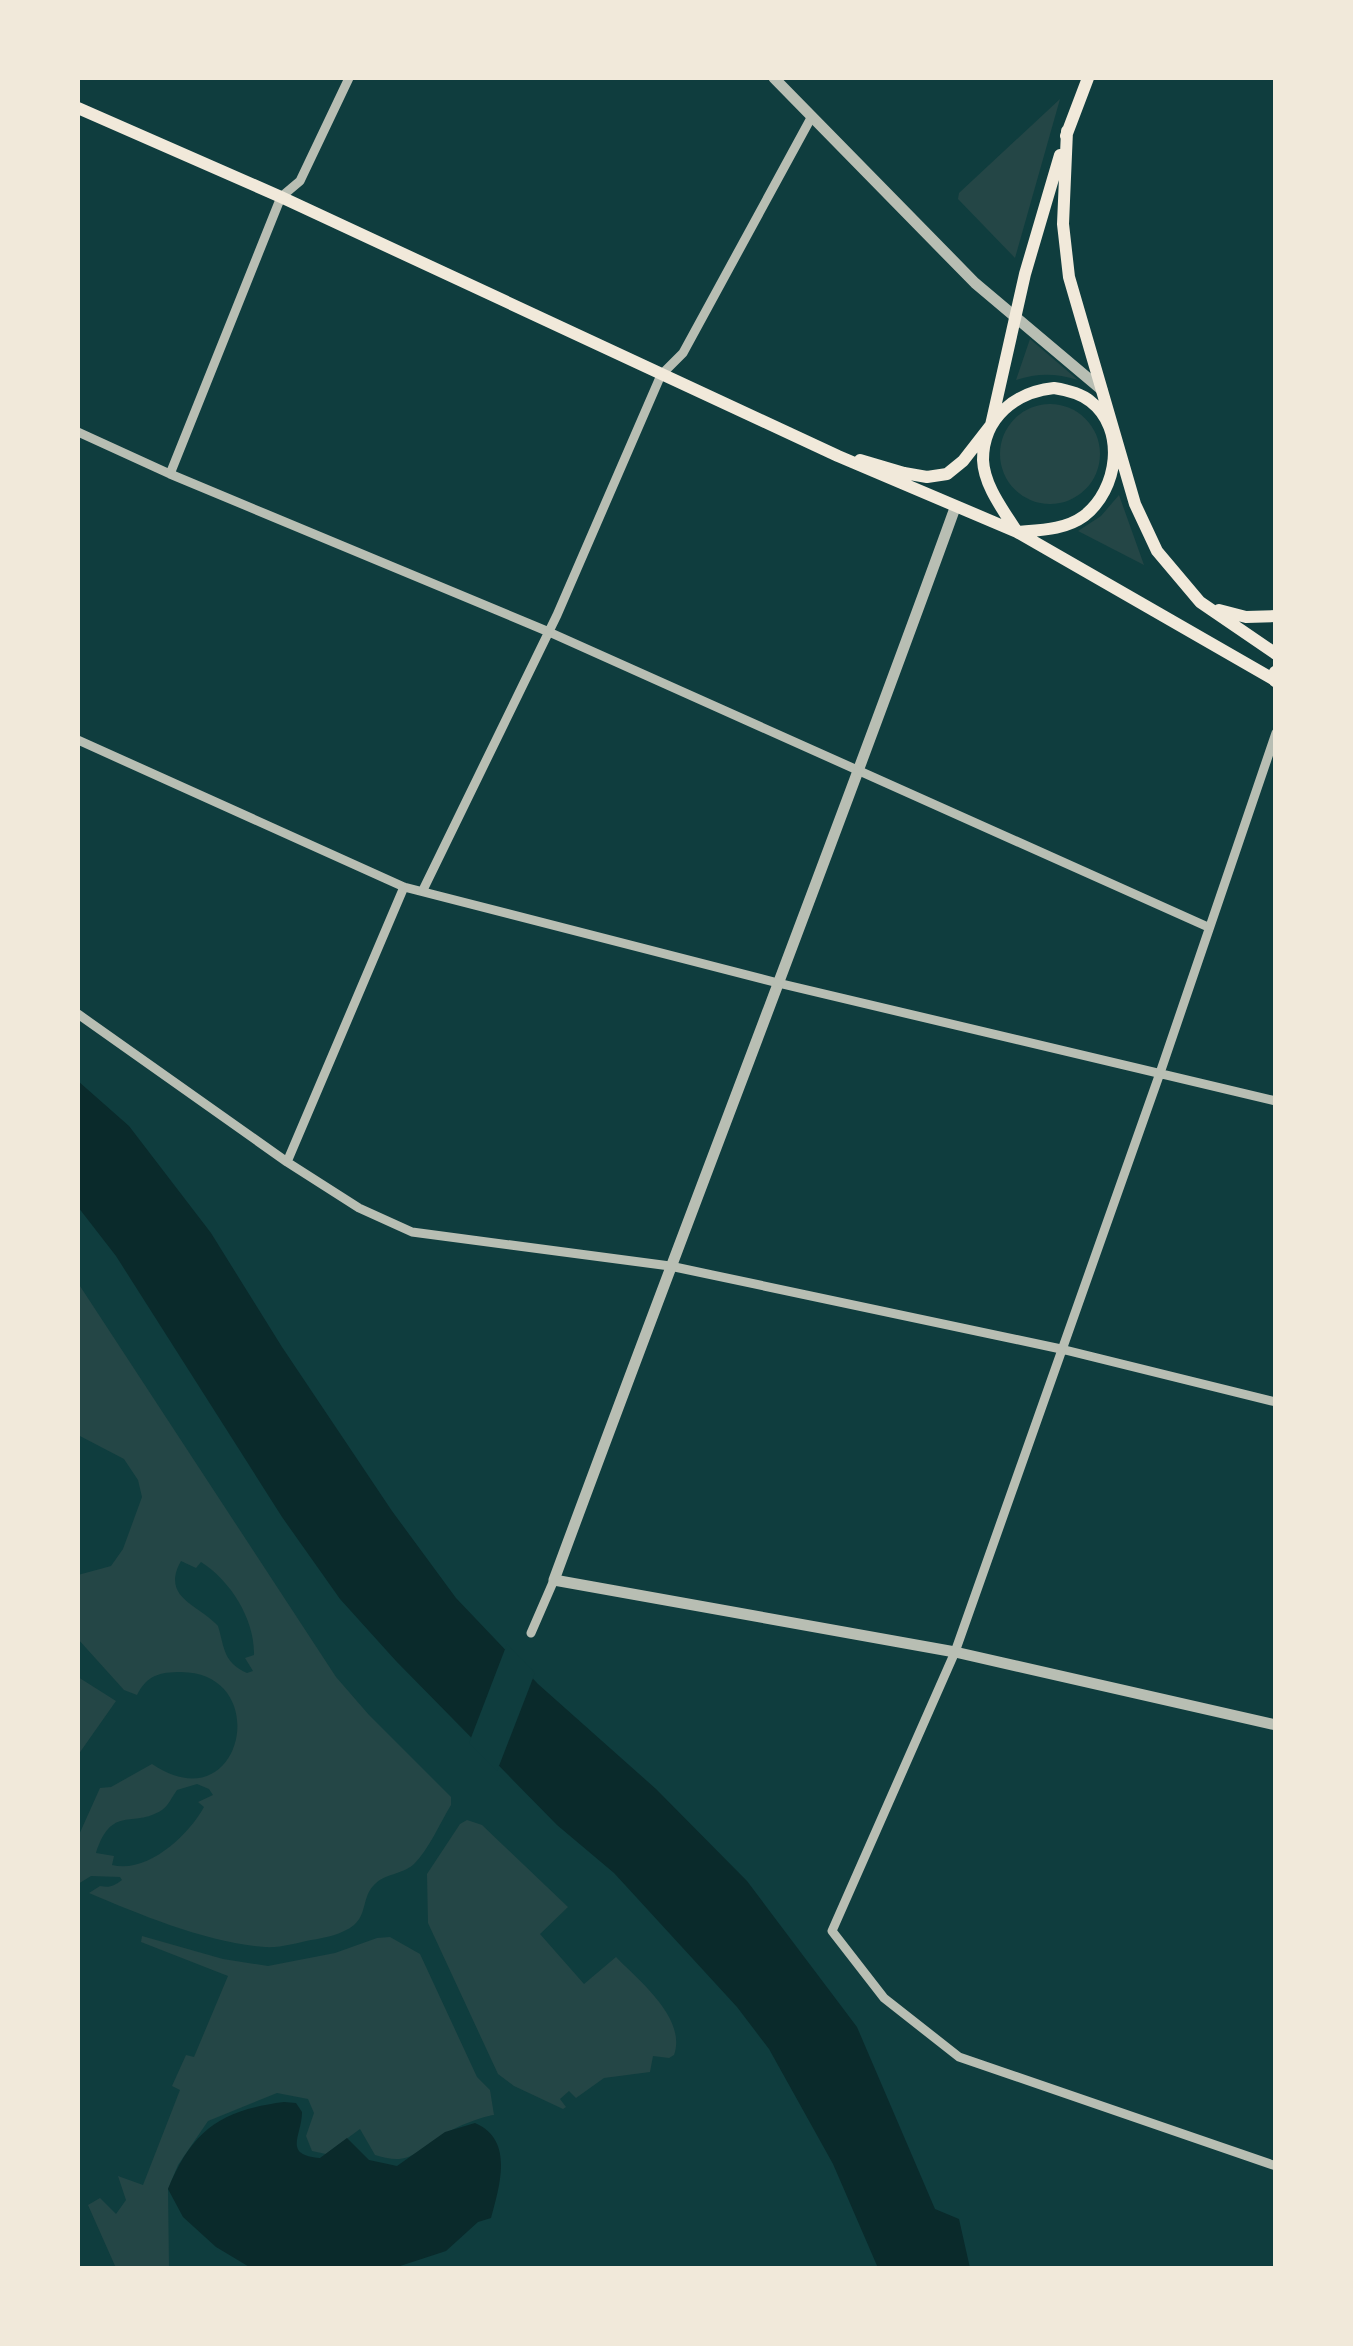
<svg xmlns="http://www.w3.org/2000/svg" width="1353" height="2346" font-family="'PT Sans',sans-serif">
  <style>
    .green { fill: #244646; fill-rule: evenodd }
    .water { fill: #0a2a2b }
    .pier { fill: #0f3d3e }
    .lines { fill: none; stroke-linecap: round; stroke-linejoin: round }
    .minor { stroke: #b8beb3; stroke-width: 9 }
    .tertiary { stroke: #b8beb3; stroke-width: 11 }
    .secondary { stroke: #f1e9da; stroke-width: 12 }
    .primary { stroke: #f1e9da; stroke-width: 15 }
  </style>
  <rect width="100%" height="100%" fill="#0f3d3e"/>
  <path class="green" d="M 1060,99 L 1015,258 L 958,199 L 959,193 Z
    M 1030,339 L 1078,380 C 1055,373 1038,373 1016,380 Z
    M1000 454a50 50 0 1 1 100 0a50 50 0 1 1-100 0Z
    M 1119,495 L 1144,565 L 1078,531 L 1101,516 Z
    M 78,1283 L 336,1677 L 369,1715 L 451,1797 L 451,1805 C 440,1823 429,1849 414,1864 C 402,1875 385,1873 374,1885 C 362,1897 367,1914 354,1925 C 343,1934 325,1938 311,1940 C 297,1943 280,1948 265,1947 C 208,1943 141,1915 89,1893 L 100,1886 C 110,1888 114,1886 122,1880 L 120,1877 L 91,1876 L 78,1884 L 78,1837 L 100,1788 L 111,1787 L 152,1764 C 242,1825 275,1673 181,1672 C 160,1672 147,1675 137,1695 L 124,1690 L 78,1639 L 78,1575 L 111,1566 L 123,1549 L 142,1497 L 138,1480 L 124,1459 L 78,1435 ZM 181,1561 L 196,1568 L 201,1562 C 231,1581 255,1620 254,1655 L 245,1658 L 253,1671 L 247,1673 C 223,1662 225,1649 218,1626 C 200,1605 160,1598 181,1561 ZM 197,1784 L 209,1789 L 213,1795 L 198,1802 L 204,1807 C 188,1836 147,1874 112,1865 L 114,1856 L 96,1853 C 112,1804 132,1829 162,1810 C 168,1806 172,1797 177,1790 Z
    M 78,1677 L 116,1701 L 78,1755 Z
    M 467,1820 L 482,1825 L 568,1907 L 540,1934 L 584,1984 L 616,1957 C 639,1981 687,2018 674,2055 L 669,2058 L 653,2056 L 650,2072 L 604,2078 L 576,2098 L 569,2091 L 560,2099 L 566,2107 L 563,2109 L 514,2086 L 498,2074 L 428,1923 L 427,1874 L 460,1824 Z
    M 142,1936 L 223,1959 L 268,1966 L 335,1953 L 377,1938 L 390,1937 L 420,1954 L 477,2077 L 490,2090 L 494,2115 C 482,2116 451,2129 441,2136 C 414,2153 409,2166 375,2155 L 360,2129 L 326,2154 L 312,2151 L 306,2136 L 314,2113 L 308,2099 L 277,2093 L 208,2121 L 178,2165 L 168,2189 L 169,2268 L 116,2268 L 88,2205 L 100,2198 L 116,2214 L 126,2200 L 118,2176 L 143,2185 L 180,2090 L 172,2086 L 186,2055 L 194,2057 L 228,1976 L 141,1942 Z"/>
  <path class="water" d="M 78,1081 L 129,1126 L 211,1233 L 282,1347 L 392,1511 L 456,1598 L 538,1684 L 656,1789 L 747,1881 L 857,2027 L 935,2209 L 959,2219 L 970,2268 L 878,2268 L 833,2164 L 769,2049 L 737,2007 L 614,1873 L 557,1825 L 396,1661 L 340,1599 L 282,1517 L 116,1256 L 78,1207 Z
    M 284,2102 L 296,2103 L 302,2112 C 302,2136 282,2155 320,2158 L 347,2138 L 369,2160 L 397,2166 L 445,2132 L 475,2123 C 515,2140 499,2187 491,2218 L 478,2222 L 446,2251 L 394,2268 L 251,2268 L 216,2247 L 183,2217 L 168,2189 C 192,2130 221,2110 284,2102 Z"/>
  <path class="pier" d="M 507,1644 L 535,1673 L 497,1771 L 469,1743 Z"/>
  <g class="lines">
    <path class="minor" d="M 78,432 L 170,474 L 549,632 L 1208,927
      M 170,474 L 281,197 L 300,181 L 349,78
      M 1276,733 L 1160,1073 L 955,1652 L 832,1931 L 884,1998 L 959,2057 L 1276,2166
      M 78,740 L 404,887 L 778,983 L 1276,1101
      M 423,890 L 557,615 L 661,375 L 683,353 L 811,118
      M 78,1014 L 287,1162 L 359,1208 L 412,1232 L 670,1266 L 1061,1349 L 1276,1402
      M 287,1162 L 404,887
      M 531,1633 L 554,1580"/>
    <path class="tertiary" d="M 774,78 L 975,283 L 1102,390
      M 955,508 C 825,867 686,1222 554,1580 L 955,1652 L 1276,1725"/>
    <path class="secondary" d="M 78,108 L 281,197 L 838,456 L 1017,532 L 1273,679
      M 1067,131 L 1063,224 L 1069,277 L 1135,504 L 1157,551 L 1200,602 L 1276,654
      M 1066,136 L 1088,78
      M 1054,388 C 1067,390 1080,393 1090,401 C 1127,429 1118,490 1084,516 C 1065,530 1040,530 1017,532 C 1004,511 984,486 983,460 C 983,417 1016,392 1054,388 Z
      M 860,460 L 904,473 L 927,477 L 947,474 L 963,461 L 991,425 L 1025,274 L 1060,155
      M 1219,610 L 1246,617 L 1276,616"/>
    <path class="primary" d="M 1276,673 L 1276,680"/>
  </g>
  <rect width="1353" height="2346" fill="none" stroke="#f1e9da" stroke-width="160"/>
</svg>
